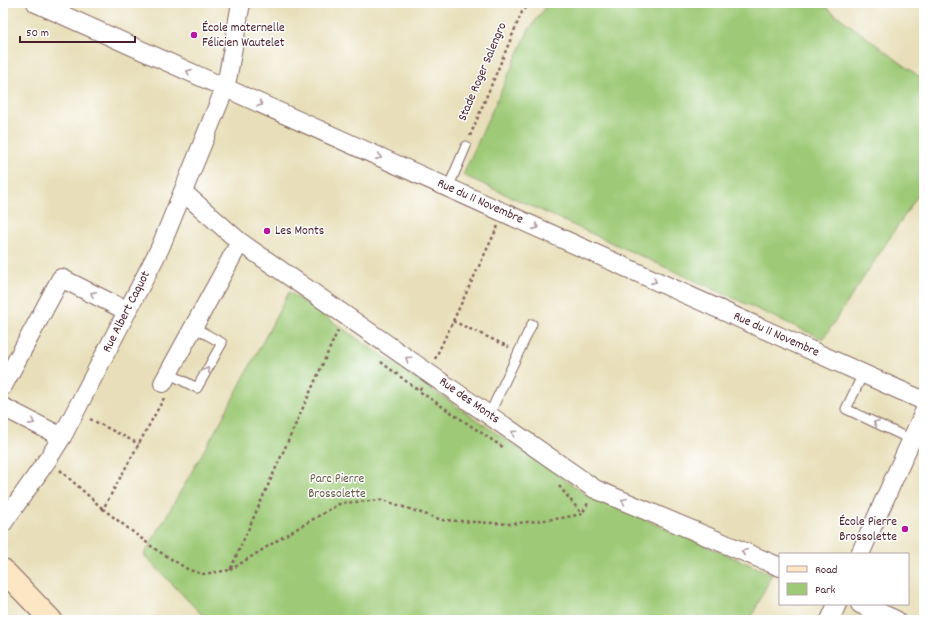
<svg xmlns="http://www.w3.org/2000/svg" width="927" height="623" font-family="Dekko,sans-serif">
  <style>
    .green { fill: #9eca77; stroke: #747451 }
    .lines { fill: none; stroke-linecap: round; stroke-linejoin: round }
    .lane-casing { stroke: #81625d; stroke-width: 11 }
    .street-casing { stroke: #81625d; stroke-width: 20 }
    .secondary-casing { stroke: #81625d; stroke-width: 24 }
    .path { stroke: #81625d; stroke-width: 2.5; stroke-dasharray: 3 3; stroke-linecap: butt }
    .lane { stroke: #fff; stroke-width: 9 }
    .street { stroke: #fff; stroke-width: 18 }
    .secondary { stroke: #fce6c4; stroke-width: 22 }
    .oneway { stroke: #ae9aa0 }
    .poi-dot { fill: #b5179e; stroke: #fff; stroke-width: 1.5 }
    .labels { text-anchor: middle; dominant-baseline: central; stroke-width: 3; stroke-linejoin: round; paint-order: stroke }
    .poi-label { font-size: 13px; fill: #4a1f2b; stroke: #fff; text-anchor: start }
    .street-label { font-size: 13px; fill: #4a1f2b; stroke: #fff }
    .park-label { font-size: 13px; fill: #675b46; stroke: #fff }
  </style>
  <rect width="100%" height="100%" fill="#fff"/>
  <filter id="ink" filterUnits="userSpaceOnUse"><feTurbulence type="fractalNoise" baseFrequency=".025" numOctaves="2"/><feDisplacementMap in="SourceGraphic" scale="8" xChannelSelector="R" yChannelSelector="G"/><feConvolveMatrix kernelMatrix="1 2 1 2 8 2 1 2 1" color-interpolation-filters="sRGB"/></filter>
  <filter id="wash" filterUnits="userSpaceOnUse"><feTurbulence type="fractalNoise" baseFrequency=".012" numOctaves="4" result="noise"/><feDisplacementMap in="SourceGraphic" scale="16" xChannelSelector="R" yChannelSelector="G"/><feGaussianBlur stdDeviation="0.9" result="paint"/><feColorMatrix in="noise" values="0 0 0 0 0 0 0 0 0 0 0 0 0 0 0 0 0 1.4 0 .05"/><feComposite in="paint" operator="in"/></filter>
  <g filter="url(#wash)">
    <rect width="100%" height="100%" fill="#e8dfba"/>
    <path class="green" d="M 549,3 L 820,3 L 924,80 L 924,186 L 823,339 L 463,175 L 529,29 Z
      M 289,292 L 587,495 L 772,574 L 750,620 L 207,620 L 144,555 L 222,419 Z"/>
  </g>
  <g filter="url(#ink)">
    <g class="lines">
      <g class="lane-casing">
        <path id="lane" d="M 448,188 L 466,146
          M 168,373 L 197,388 L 222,343 L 193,327
          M 863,374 L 846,409 L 912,440
          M 489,415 L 532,324"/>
      </g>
      <g class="street-casing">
        <path id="street" d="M 36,3 L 924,401
          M 183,192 L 240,242 L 595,489 L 780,567
          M 163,383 L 240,242
          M 3,386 L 61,278 L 127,311
          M 3,407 L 62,437
          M 3,523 L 48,459 L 62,437 L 160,248 L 225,88 L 228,75 L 241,3
          M 860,554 L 924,412
          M 860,604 L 896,620
          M 830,620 L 837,604"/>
      </g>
      <g class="secondary-casing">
        <path id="secondary" d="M 3,570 L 51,620"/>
      </g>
      <path class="path" d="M 470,136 L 522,12 L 531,3
        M 453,321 L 509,347
        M 435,359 L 498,226
        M 381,362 L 419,391
        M 421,387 L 419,391 L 504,448
        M 164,398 L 103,509 L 155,549 L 189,570 L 203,574 L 230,570 L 338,330
        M 90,419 L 139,444
        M 60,470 L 103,509
        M 559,486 L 582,514
        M 230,570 L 286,535 L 341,503 L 383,500 L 442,520 L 510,524 L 562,518 L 582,514 L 588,503"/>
      <use href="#lane" class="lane"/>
      <use href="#street" class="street"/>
      <use href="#secondary" class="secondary"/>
    </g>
    <defs><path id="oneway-chevron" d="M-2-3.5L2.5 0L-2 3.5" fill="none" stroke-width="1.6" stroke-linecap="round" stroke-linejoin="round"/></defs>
    <g class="oneway">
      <use href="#oneway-chevron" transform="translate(189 72) rotate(-156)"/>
      <use href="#oneway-chevron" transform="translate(260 104) rotate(24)"/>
      <use href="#oneway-chevron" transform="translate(379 157) rotate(24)"/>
      <use href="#oneway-chevron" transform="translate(536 227) rotate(24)"/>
      <use href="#oneway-chevron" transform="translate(654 281) rotate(24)"/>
      <use href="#oneway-chevron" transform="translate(93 294) rotate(-153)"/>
      <use href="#oneway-chevron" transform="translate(408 359) rotate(-145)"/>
      <use href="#oneway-chevron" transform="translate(207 370) rotate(-61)"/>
      <use href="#oneway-chevron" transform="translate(32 422) rotate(28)"/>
      <use href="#oneway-chevron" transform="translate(876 423) rotate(-155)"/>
      <use href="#oneway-chevron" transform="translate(514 433) rotate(-145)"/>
      <use href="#oneway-chevron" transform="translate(624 501) rotate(-157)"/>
      <use href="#oneway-chevron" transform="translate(744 552) rotate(-157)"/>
    </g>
  </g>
  <g class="poi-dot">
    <circle cx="194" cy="35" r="4"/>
    <circle cx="267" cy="231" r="4"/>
    <circle cx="905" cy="529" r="4"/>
  </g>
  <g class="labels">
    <g class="poi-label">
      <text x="202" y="28">École maternelle<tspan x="202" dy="15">Félicien Wautelet</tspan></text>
      <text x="275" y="231">Les Monts</text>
      <text x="897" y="522" text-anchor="end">École Pierre<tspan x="897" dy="15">Brossolette</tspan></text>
    </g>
    <g class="street-label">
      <text transform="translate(483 72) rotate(-67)">Stade Roger Salengro</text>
      <text transform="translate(480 202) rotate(24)">Rue du 11 Novembre</text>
      <text transform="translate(127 312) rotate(-63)">Rue Albert Caquot</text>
      <text transform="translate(776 335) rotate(24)">Rue du 11 Novembre</text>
      <text transform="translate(469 401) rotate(35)">Rue des Monts</text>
    </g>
    <g class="park-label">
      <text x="337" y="479">Parc Pierre<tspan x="337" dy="15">Brossolette</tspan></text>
    </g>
  </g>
  <rect width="927" height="623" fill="none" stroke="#fff" stroke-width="16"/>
  <rect x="779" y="553" width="130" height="52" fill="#ffffff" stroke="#b7a5aa"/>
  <rect x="787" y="566" width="20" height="6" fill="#fce6c4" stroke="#b7a5aa"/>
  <text x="815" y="573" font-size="12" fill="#4a1f2b">Road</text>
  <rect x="787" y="583" width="20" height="12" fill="#9eca77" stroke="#b7a5aa"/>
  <text x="815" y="593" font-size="12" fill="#4a1f2b">Park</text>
  <path d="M20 36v6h115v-6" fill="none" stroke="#4a1f2b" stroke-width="2"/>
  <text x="26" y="36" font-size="12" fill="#4a1f2b" stroke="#ffffff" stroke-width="3" paint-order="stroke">50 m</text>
</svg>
